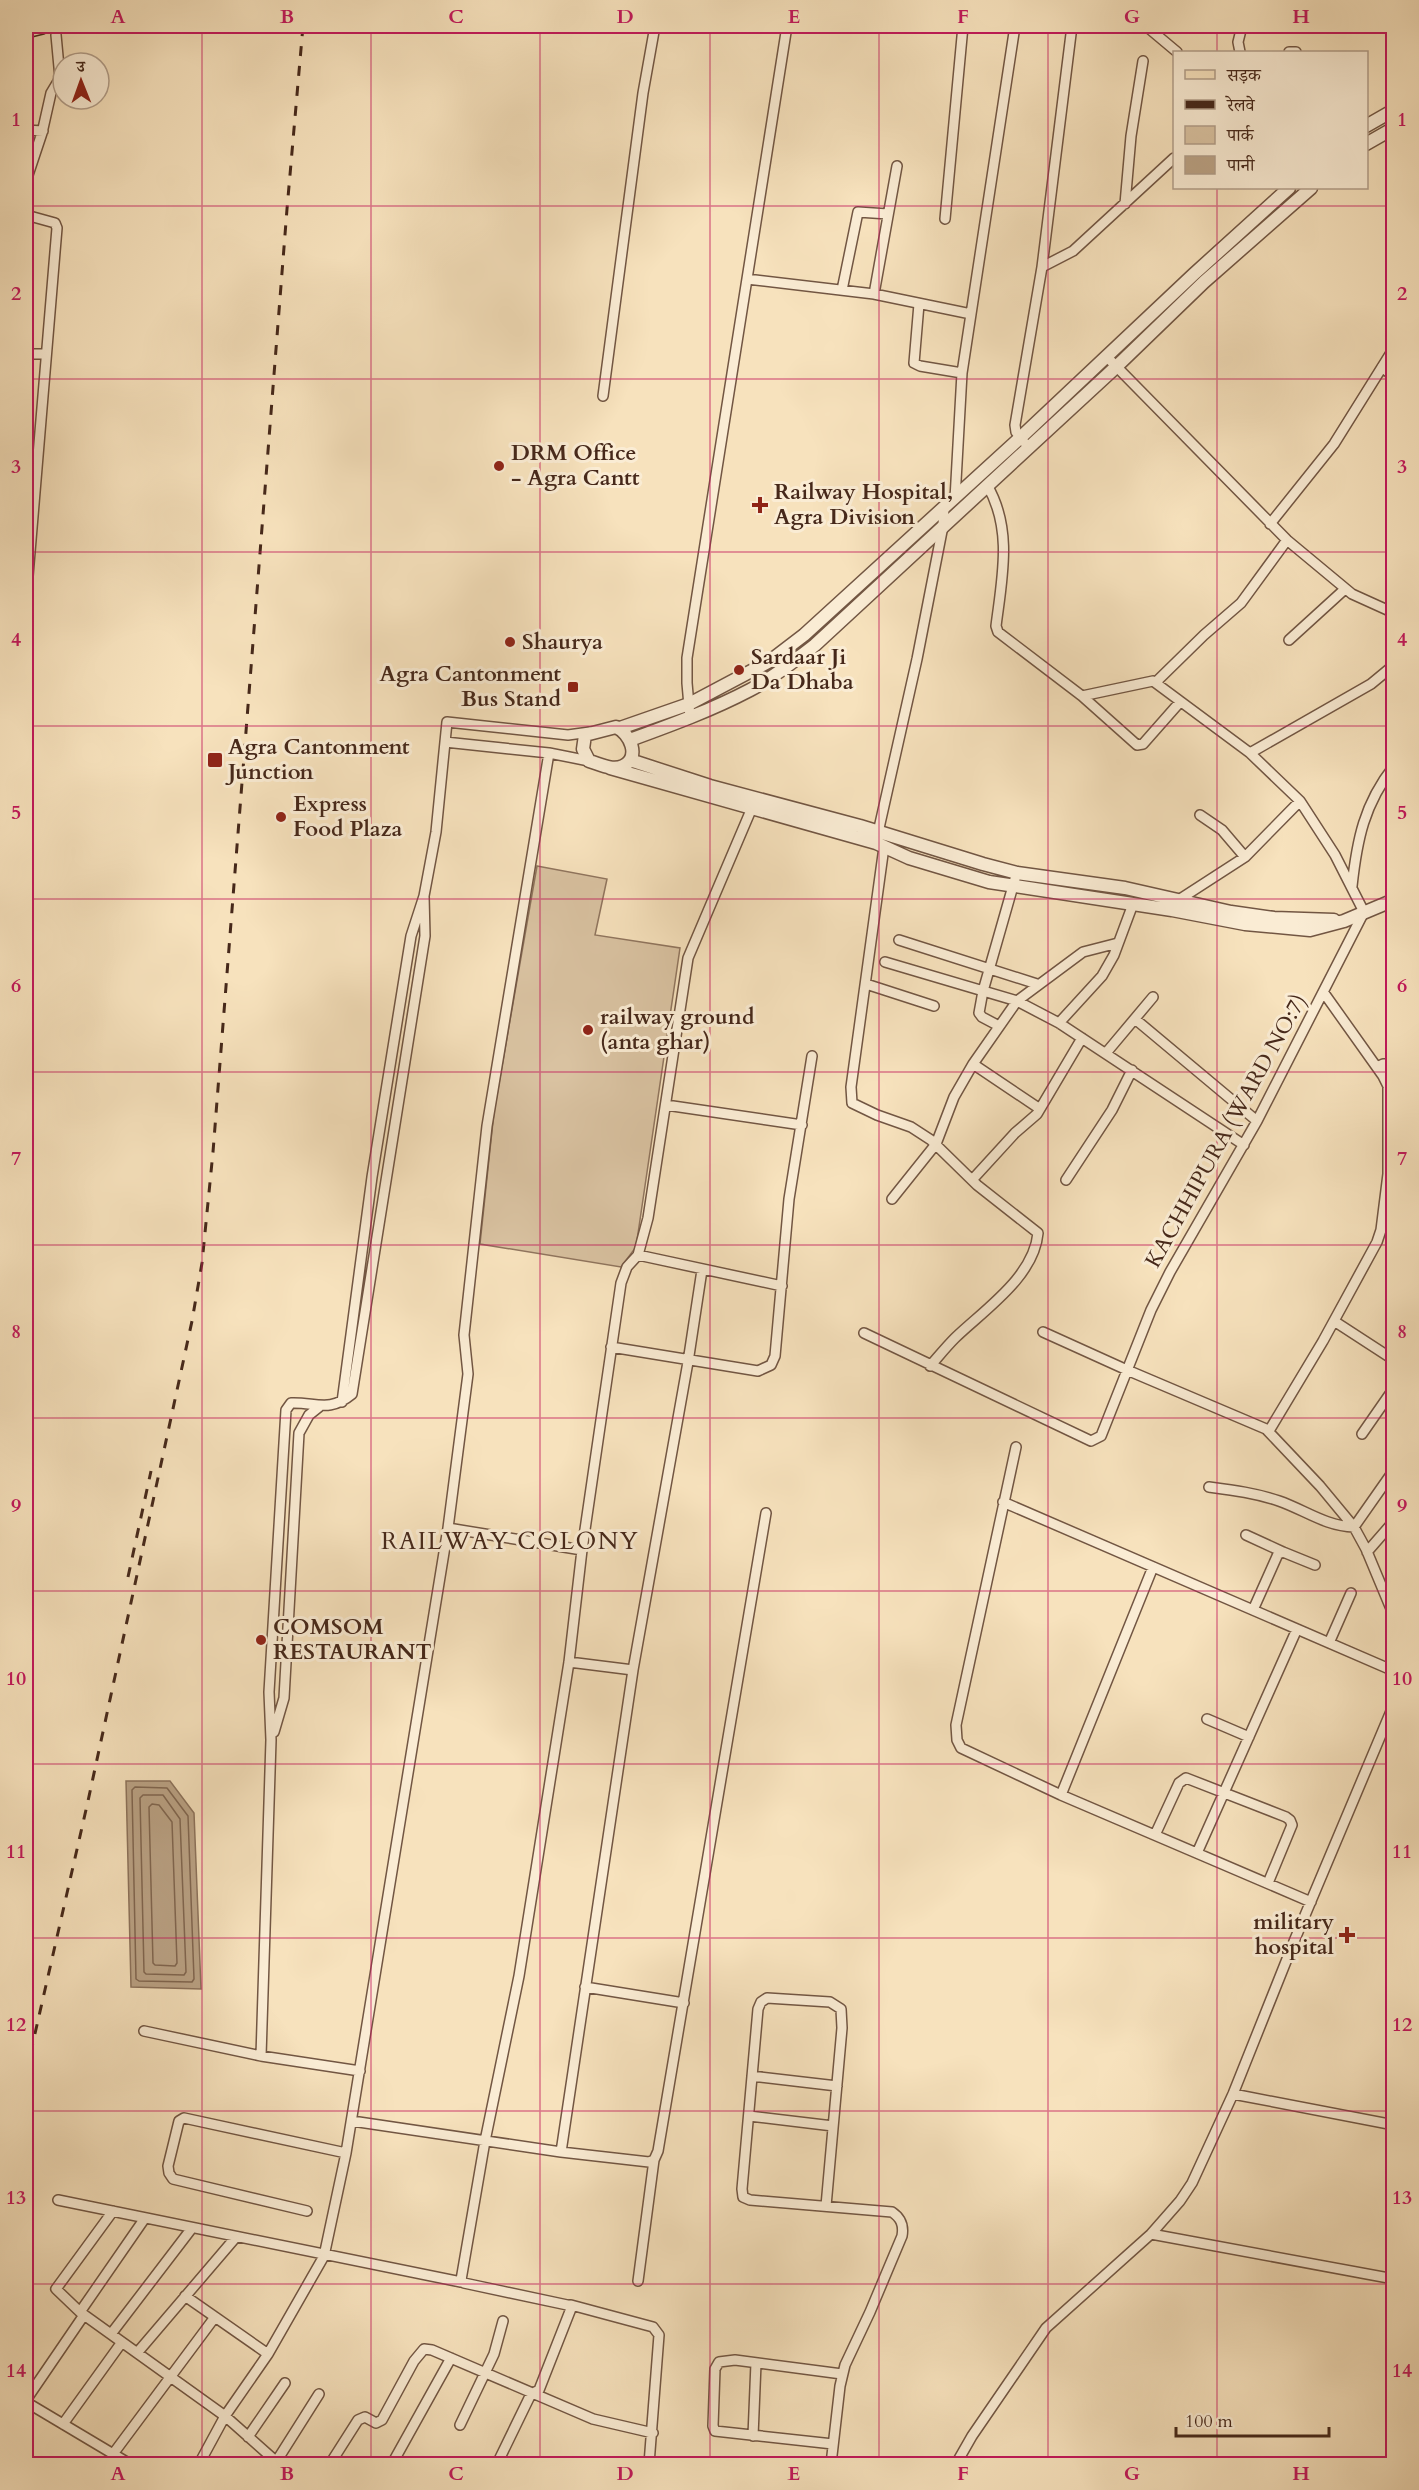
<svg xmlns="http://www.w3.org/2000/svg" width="1419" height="2490" font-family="Cardo,'Noto Serif Devanagari',serif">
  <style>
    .green { fill: #d9c2a1; stroke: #90755e; stroke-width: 1.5 }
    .water { fill: #bba386; stroke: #8c725b; stroke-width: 1.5 }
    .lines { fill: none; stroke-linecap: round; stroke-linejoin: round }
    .shore { stroke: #806650; stroke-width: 1.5 }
    .minor-casing { stroke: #725643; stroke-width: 12 }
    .tertiary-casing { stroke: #725643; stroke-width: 15 }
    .primary-casing { stroke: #46281a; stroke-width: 18 }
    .minor { stroke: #faecd4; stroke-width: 9 }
    .tertiary { stroke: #faecd4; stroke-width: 12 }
    .primary { stroke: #f7e2bd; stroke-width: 15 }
    .rail { stroke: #46281a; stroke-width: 3; stroke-dasharray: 10 10; stroke-linecap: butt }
    .grid { fill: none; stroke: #c2185b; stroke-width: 1.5; stroke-opacity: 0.55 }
    .poi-dot { fill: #8f2418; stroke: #faecd4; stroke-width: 2 }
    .labels { text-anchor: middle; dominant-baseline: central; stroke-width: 6; stroke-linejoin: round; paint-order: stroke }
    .poi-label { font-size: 22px; font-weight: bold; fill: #46281a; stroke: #faecd4; text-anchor: start }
    .street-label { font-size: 22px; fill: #46281a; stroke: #faecd4 }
    .neighbourhood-label { font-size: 24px; letter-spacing: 1.5px; fill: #46281a; stroke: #faecd4 }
    .neatline { fill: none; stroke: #c2185b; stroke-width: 2 }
    .grid-label { font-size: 20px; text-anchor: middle; font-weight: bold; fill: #c2185b }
  </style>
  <rect width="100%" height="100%" fill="#f7e2bd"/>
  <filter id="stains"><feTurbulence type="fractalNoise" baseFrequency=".00333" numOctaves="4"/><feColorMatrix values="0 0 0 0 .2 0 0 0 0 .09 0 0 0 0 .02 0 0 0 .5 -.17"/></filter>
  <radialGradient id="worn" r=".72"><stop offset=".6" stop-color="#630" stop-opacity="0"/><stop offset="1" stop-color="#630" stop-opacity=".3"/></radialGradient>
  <path class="green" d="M 537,866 L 607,879 L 595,935 L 680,948 L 636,1247 L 621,1267 L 480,1244 L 494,1112 Z"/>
  <path class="water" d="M 126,1781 L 170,1781 L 194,1813 L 201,1989 L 131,1987 Z"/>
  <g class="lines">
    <path class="shore" d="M 135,1787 L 167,1788 L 188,1816 L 194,1979 L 192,1982 L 139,1981 L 136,1979 L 132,1790 Z
      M 143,1795 L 163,1795 L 180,1819 L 186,1972 L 184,1975 L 146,1974 L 144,1972 L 140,1798 Z
      M 152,1804 L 159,1805 L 172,1822 L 177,1963 L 175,1966 L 155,1965 L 153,1963 L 149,1807 Z"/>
    <g class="minor-casing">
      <path id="minor" d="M 1146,26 L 1177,52
        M 1240,52 L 1238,42 L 1242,26
        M 1289,52 L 1296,52
        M 26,130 L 43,131
        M 26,181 L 42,133 L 51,93 L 60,78 L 56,35
        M 1125,204 L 1131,136 L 1143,61
        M 26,215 L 55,223 L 57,228 L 26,600
        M 945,219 L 963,26
        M 1042,267 L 1073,251 L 1174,158
        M 747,279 L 874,294 L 971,314 L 1015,26
        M 842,290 L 858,212 L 888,214
        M 874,294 L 897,166
        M 919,304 L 914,363 L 920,366 L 962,373
        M 26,354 L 46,354
        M 1106,356 L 1287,540 L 1352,594 L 1394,613
        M 1382,367 L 1394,377
        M 603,396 L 643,93 L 655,26
        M 1024,442 L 1016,432 L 1015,425 L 1042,267 L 1072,26
        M 987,485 C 1013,529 1002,578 996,626 L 998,632 L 1082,696 L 1137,745 L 1143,744 L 1180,702
        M 955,499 L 962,373 L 971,314
        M 1270,524 L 1334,444 L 1394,348
        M 1289,640 L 1345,589
        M 1156,682 L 1204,635 L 1241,603 L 1287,540
        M 690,717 L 687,683 L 687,658 L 787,26
        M 445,742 L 549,753 L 589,761
        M 1250,753 L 1371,684 L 1394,665
        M 1200,815 L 1222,830 L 1245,857
        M 877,837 L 917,659 L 943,526 L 944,507
        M 884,847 L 851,1087 L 852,1103 L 877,1115 L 911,1127 L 931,1140 L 977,1185 L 1038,1233 C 1034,1277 984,1310 955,1338 C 946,1347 938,1357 930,1366
        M 1352,886 C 1357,840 1364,804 1394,766
        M 1177,901 L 1245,857 L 1300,801
        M 899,940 L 1037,984
        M 885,962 L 1017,1001 L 1059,1023 L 1244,1145
        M 866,984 L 934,1006
        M 1135,1019 L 1257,1121
        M 1059,1023 L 1102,976 L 1114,955 L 1133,904
        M 999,1026 L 982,1017 L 979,1013 L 983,991 L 1015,879
        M 1106,1053 L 1153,997
        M 973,1064 L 1040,1109
        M 1377,1067 L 1383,1064 L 1394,1064
        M 1380,1071 L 1388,1074 L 1394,1080
        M 666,1105 L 802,1125
        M 972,1180 L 1015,1133 L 1037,1114 L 1082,1038
        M 1066,1180 L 1112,1110 L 1132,1070
        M 892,1199 L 936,1144 L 954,1097 L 973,1064 L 1017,1001 L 1083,952 L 1118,943
        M 638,1255 L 782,1286
        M 1334,1321 L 1394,1360
        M 1043,1332 L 1127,1370 L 1266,1429 L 1320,1486 L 1354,1527 L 1366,1549 L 1394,1616
        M 864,1333 L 1091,1441 L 1101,1436 L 1151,1310 L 1170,1272 L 1257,1121 L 1364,912 L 1335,855 L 1300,801 L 1250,753 L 1153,681 L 1082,696
        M 611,1347 L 758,1371 L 771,1365 L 775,1356 L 789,1199 L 812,1056
        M 342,1402 L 372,1177 L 411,936 L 424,896 L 436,832 L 447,722 L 568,735 L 590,732
        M 1269,1431 L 1323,1341 L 1377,1242 L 1381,1230 L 1388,1174 L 1388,1086 L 1383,1076 L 1324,993
        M 1362,1434 L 1394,1388
        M 1016,1447 L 956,1725 L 957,1740 L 961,1748 L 1061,1795 L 1311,1902
        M 1209,1487 C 1232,1490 1256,1493 1279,1501 C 1305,1510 1325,1526 1354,1527 L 1394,1470
        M 1003,1502 L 1394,1671
        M 448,1528 L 582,1550
        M 1246,1535 L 1283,1552
        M 1367,1552 L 1394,1521
        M 1253,1610 L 1278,1554 L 1283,1552 L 1315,1565
        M 1329,1643 L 1351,1593
        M 569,1662 L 633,1670
        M 1207,1719 L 1249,1737
        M 274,1732 L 284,1698 L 299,1433 L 309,1415 L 319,1407
        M 1061,1795 L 1153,1567
        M 1155,1835 L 1179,1783 L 1186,1778 L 1286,1817 L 1290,1820 L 1292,1825 L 1268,1883
        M 1197,1853 L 1297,1629
        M 585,1987 L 684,2003
        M 144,2031 L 261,2056 L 360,2071
        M 261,2056 L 271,1740 L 269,1692 L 286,1410 L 291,1403 C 316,1402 329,1413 352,1394 L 425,936 L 424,896
        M 752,2076 L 837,2086
        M 1233,2094 L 1394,2125
        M 749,2116 L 833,2126
        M 352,2121 L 561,2152 L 649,2162 L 654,2160 L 658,2151 L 766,1513
        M 561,2152 L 633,1670 L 688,1362 L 702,1270
        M 58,2200 L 461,2282
        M 826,2206 L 842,2028 L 841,2009 L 830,2002 L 767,1998 L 761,2002 L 758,2009 L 742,2189 L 743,2197 L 750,2200 L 892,2212 C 901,2218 904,2225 902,2236 L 870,2312 L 845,2365 L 840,2386 L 831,2464
        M 113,2211 L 56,2289 L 80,2312 L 225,2416 L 279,2464
        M 307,2211 L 173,2179 L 169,2173 L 168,2166 L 179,2121 L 184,2118 L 346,2153
        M 1151,2234 L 1394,2279
        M 638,2281 L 654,2160
        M 185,2296 L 268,2354
        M 571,2305 L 653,2327 L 659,2335 L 649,2464
        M 80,2312 L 145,2218
        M 111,2334 L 192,2228
        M 137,2353 L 236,2237
        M 26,2400 L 84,2315
        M 26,2402 L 130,2464
        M 63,2424 L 122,2342
        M 460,2425 L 494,2354 L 503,2321
        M 753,2436 L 756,2363
        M 248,2437 L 285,2383
        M 833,2444 L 715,2431 L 713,2426 L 715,2369 L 719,2362 L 735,2360 L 842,2374
        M 113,2454 L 215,2317
        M 276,2462 L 319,2394
        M 199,2464 L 225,2416 L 268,2354 L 324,2256 L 346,2153 L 448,1528 L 468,1374 L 464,1335 L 487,1126 L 549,753
        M 330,2464 L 358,2420 L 365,2417 L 376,2423 L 382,2420 L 414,2361 L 424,2349 L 432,2350 L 593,2419 L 653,2433
        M 392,2464 L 451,2358
        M 497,2464 L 531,2394 L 539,2390 L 572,2306 L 464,2283 L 461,2280 L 485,2141 L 519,1976 L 569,1662 L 582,1550 L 621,1283 L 627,1267 L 638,1255 L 648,1218 L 688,958 L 754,803
        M 956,2464 L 972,2436 L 1046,2328 L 1151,2234 L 1180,2201 L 1192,2183 L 1233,2094 L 1295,1939 L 1394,1704"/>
    </g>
    <g class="tertiary-casing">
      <path id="tertiary" d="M 1366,126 L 1394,110
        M 1366,144 L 1394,128
        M 616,727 C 630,733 641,758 623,766 C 612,771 600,764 589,761 L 583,749 L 585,735 Z
        M 620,728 L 689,704 L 770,661 L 804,635 L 1020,438 L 1194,274 L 1289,188
        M 630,740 C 671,725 712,710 750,690 C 773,678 794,661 815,645 L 1116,367 L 1204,282 L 1311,188
        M 630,760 L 710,786 L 860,826 L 983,864 L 1017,873 L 1125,888 L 1231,912 L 1274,918 L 1334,920
        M 610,768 L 876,843 L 909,858 L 989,882 L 1172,910 L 1245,924 L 1310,930 L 1344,921 L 1394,900"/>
    </g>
    <g class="primary-casing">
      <path id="primary" d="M 26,30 L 42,26"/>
    </g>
    <use href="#minor" class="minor"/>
    <use href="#tertiary" class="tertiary"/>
    <use href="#primary" class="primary"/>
    <path class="rail" d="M 128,1577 L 151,1471
      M 26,2073 L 88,1801 L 192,1321 L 202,1263 L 213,1152 L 287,209 L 303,26"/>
  </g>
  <path class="grid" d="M 202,26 L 202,2464M 371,26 L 371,2464M 540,26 L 540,2464M 710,26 L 710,2464M 879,26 L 879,2464M 1048,26 L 1048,2464M 1217,26 L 1217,52M 1217,188 L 1217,2464M 26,206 L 1394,206M 26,379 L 1394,379M 26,552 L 1394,552M 26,726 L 1394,726M 26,899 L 1394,899M 26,1072 L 1394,1072M 26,1245 L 1394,1245M 26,1418 L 1394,1418M 26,1591 L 1394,1591M 26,1764 L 1394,1764M 26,1938 L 1394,1938M 26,2111 L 1394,2111M 26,2284 L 1394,2284"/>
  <g class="poi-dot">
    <circle cx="499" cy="466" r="6"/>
    <path d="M757 496h6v6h6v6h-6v6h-6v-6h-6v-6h6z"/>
    <circle cx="510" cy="642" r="6"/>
    <circle cx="739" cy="670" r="6"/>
    <rect x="567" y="681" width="12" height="12" rx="3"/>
    <rect x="207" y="752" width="16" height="16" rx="3"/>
    <circle cx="281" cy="817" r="6"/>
    <circle cx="588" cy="1030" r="6"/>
    <circle cx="261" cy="1640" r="6"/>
    <path d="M1344 1926h6v6h6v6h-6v6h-6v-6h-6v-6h6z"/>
  </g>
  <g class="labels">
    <g class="poi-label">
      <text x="511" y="453">DRM Office<tspan x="511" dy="25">- Agra Cantt</tspan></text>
      <text x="774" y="492">Railway Hospital,<tspan x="774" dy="25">Agra Division</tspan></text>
      <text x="522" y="642">Shaurya</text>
      <text x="751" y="657">Sardaar Ji<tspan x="751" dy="25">Da Dhaba</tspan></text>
      <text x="561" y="674" text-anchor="end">Agra Cantonment<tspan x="561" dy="25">Bus Stand</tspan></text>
      <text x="228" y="747">Agra Cantonment<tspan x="228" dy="25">Junction</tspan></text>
      <text x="293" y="804">Express<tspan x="293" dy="25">Food Plaza</tspan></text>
      <text x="600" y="1017">railway ground<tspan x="600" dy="25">(anta ghar)</tspan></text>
      <text x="273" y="1627">COMSOM<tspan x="273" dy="25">RESTAURANT</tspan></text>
      <text x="1334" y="1922" text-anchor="end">military<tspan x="1334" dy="25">hospital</tspan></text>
    </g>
    <g class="street-label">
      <text transform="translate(1226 1131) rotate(-61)">KACHHIPURA (WARD NO:7)</text>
    </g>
    <g class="neighbourhood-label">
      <text x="510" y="1541">RAILWAY COLONY</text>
    </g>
  </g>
  <rect width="1419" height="2490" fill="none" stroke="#f7e2bd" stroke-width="66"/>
  <rect x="1173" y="51" width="195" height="138" fill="#faecd4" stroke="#b29e8a" stroke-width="1.5"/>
  <rect x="1185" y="70" width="30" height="9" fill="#f7e2bd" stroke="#b29e8a" stroke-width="1.5"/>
  <text x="1227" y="81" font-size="18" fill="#46281a">सड़क</text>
  <rect x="1185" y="100" width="30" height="9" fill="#46281a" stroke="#b29e8a" stroke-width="1.5"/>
  <text x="1227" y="111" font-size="18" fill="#46281a">रेलवे</text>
  <rect x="1185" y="126" width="30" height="18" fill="#d9c2a1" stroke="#b29e8a" stroke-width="1.5"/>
  <text x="1227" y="141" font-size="18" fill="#46281a">पार्क</text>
  <rect x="1185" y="156" width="30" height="18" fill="#bba386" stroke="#b29e8a" stroke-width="1.5"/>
  <text x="1227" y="171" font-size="18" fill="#46281a">पानी</text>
  <g transform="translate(81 81) rotate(359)"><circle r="28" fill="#faecd4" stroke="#b29e8a" stroke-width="1.5"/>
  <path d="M0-4.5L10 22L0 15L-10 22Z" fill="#8f2418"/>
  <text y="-9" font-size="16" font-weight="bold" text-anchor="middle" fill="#46281a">उ</text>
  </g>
  <path d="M1176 2427v9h153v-9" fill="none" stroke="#46281a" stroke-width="3"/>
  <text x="1185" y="2427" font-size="18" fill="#46281a" stroke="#faecd4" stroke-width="4.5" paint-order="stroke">100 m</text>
  <rect x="33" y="33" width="1353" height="2424" class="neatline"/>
  <g class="grid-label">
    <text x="118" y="23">A</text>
    <text x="287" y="23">B</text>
    <text x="456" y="23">C</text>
    <text x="625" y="23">D</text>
    <text x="794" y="23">E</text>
    <text x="963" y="23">F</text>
    <text x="1132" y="23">G</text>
    <text x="1301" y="23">H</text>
    <text x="16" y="126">1</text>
    <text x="1402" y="126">1</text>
    <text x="16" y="300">2</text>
    <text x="1402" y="300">2</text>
    <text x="16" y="473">3</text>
    <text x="1402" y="473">3</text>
    <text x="16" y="646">4</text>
    <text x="1402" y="646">4</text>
    <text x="16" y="819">5</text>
    <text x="1402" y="819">5</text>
    <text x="16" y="992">6</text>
    <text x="1402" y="992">6</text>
    <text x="16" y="1165">7</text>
    <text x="1402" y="1165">7</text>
    <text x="16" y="1338">8</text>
    <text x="1402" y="1338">8</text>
    <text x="16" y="1512">9</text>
    <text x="1402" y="1512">9</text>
    <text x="16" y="1685">10</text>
    <text x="1402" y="1685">10</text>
    <text x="16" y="1858">11</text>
    <text x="1402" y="1858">11</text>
    <text x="16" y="2031">12</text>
    <text x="1402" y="2031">12</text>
    <text x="16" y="2204">13</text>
    <text x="1402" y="2204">13</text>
    <text x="16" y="2377">14</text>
    <text x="1402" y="2377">14</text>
    <text x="118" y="2480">A</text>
    <text x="287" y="2480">B</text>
    <text x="456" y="2480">C</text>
    <text x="625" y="2480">D</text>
    <text x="794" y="2480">E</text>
    <text x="963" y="2480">F</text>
    <text x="1132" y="2480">G</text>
    <text x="1301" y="2480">H</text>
  </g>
  <rect width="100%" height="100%" filter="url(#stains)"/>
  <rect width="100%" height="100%" fill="url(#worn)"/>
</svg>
